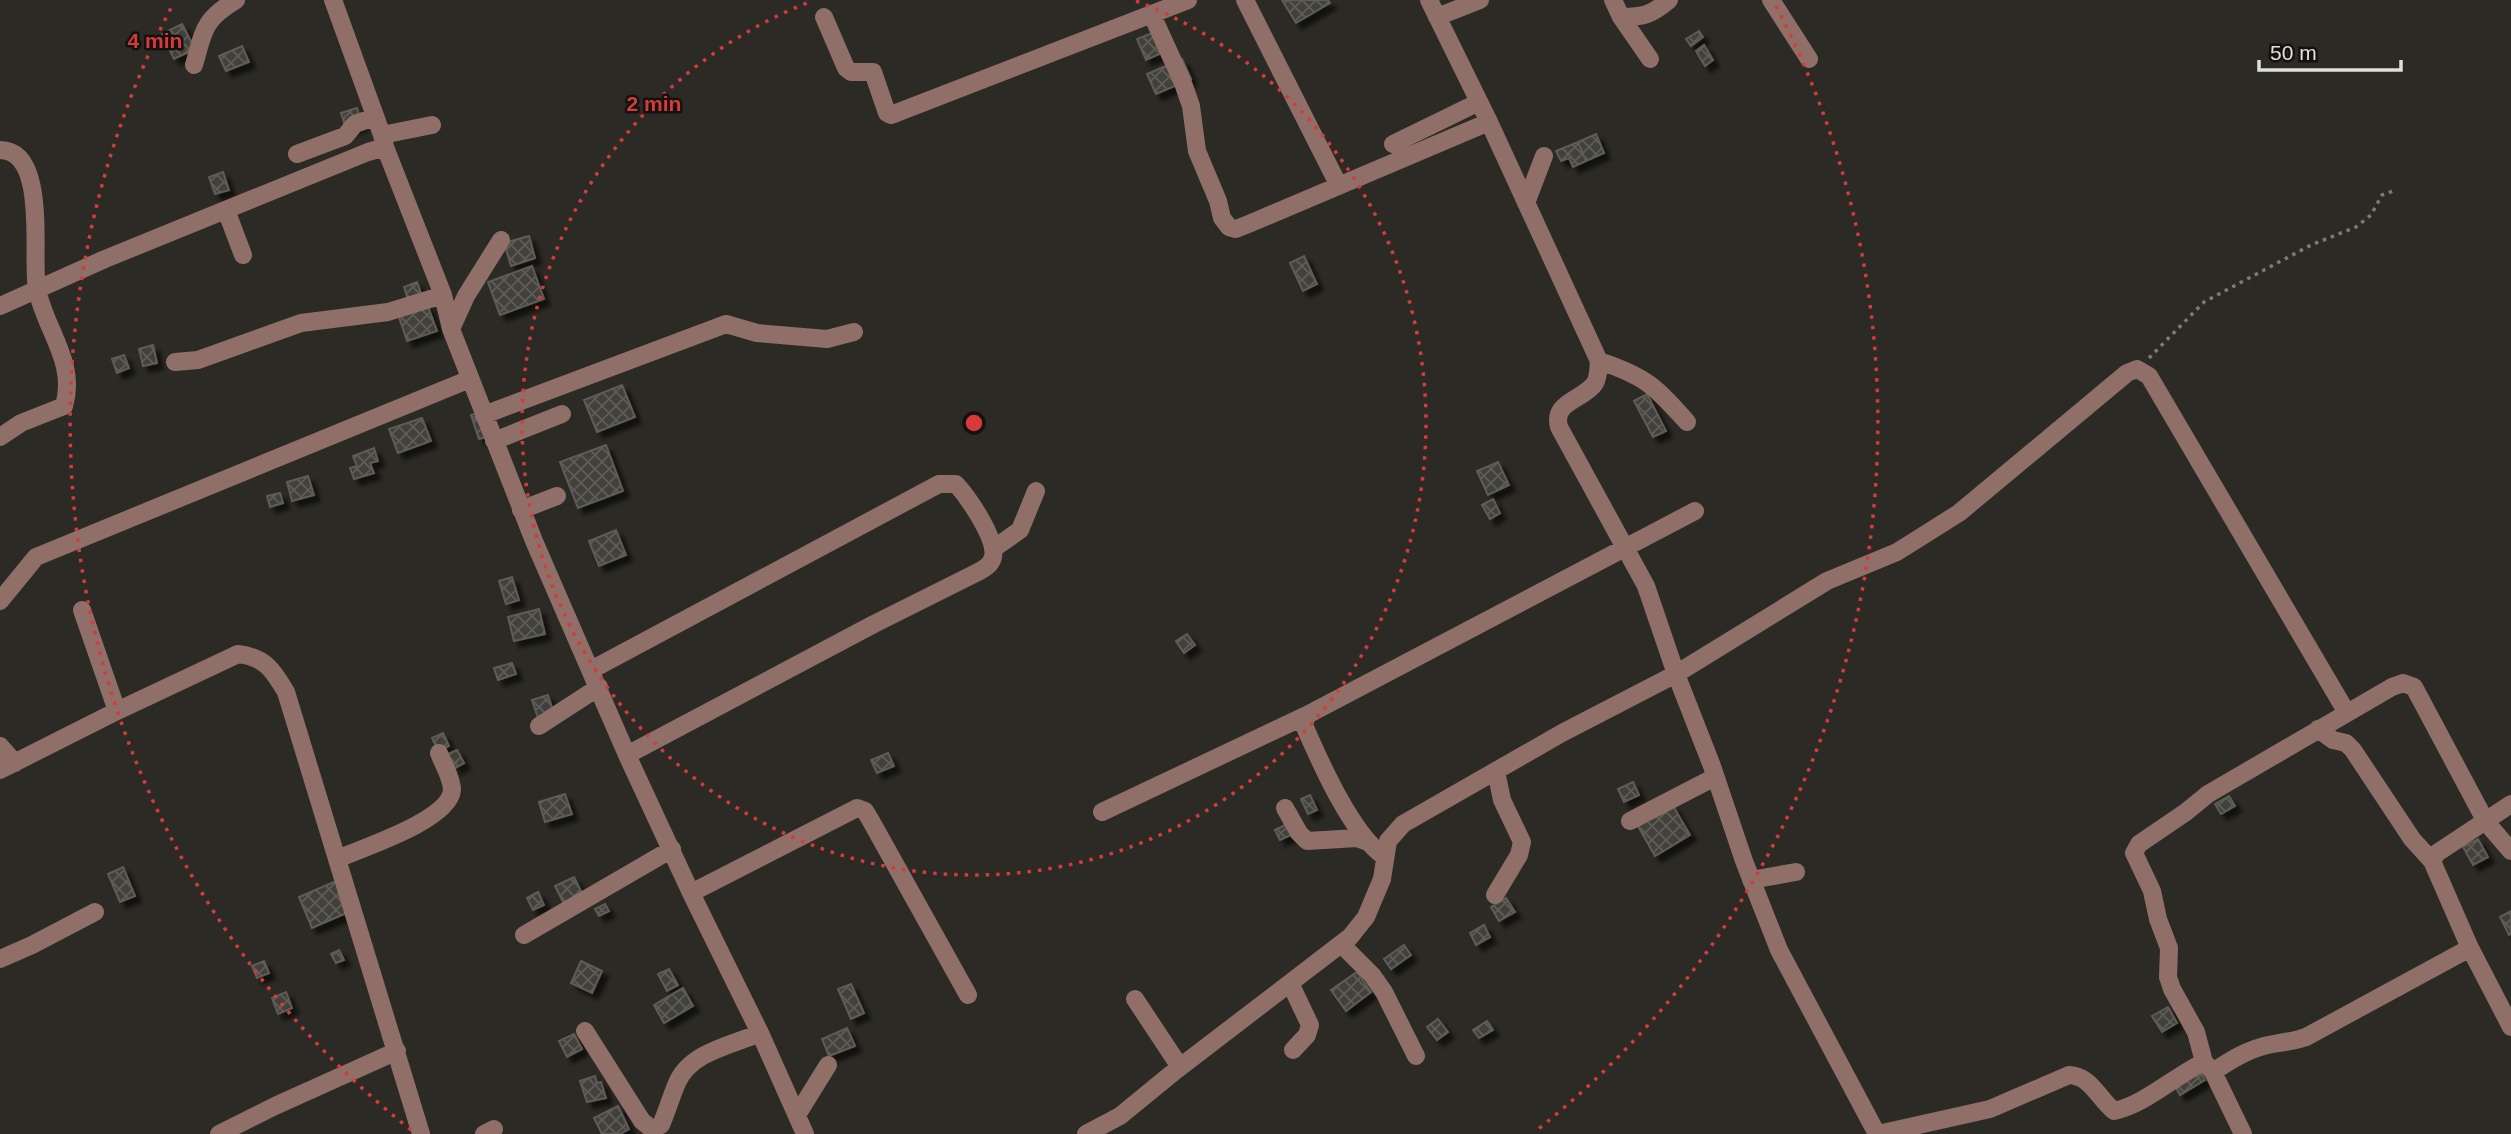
<svg xmlns="http://www.w3.org/2000/svg" width="2511" height="1134" font-family="Arial,sans-serif">
  <style>
    .building { fill: url(#building-cross-hatch); stroke: #5e5c56; stroke-width: 2; filter: url(#shadow) }
    .lines { fill: none; stroke-linecap: round; stroke-linejoin: round }
    .path { stroke: #7c7b76; stroke-width: 3.5; stroke-dasharray: 3.5 5; stroke-linecap: butt }
    .minor { stroke: #8f6f68; stroke-width: 18 }
    .ring { fill: none; stroke: #d73a3a; stroke-width: 3.5; stroke-dasharray: 3.5 7 }
    .centre { fill: #d73a3a; stroke: #131210; stroke-width: 3.5 }
    .ring-label { font-size: 21px; text-anchor: middle; font-weight: bold; fill: #d73a3a; stroke: #131210; stroke-width: 5; stroke-linejoin: round; paint-order: stroke }
  </style>
  <defs>
    <pattern id="building-cross-hatch" width="8" height="8" patternUnits="userSpaceOnUse" patternTransform="scale(1.75)"><rect width="8" height="8" fill="#42413b"/><path d="M0 0l8 8M0 8l8-8" fill="none" stroke="#5d5c57"/></pattern>
    <filter id="shadow"><feDropShadow dx="6" dy="6" stdDeviation="2" flood-color="#0009"/></filter>
  </defs>
  <rect width="100%" height="100%" fill="#2b2a24"/>
  <path class="building" d="M 1282,0 L 1328,0 L 1330,3 L 1296,23 Z
    M 182,24 L 195,49 L 174,59 L 162,34 Z
    M 1157,31 L 1166,51 L 1146,60 L 1137,39 Z
    M 1699,31 L 1703,37 L 1691,46 L 1686,39 Z
    M 1704,45 L 1713,60 L 1705,66 L 1696,51 Z
    M 242,46 L 249,62 L 226,71 L 219,56 Z
    M 1182,59 L 1191,79 L 1156,94 L 1147,74 Z
    M 357,108 L 362,125 L 346,129 L 341,113 Z
    M 1596,134 L 1604,153 L 1586,161 L 1578,142 Z
    M 1578,142 L 1586,161 L 1573,167 L 1569,158 L 1561,161 L 1556,151 Z
    M 223,172 L 229,190 L 215,194 L 209,177 Z
    M 529,236 L 535,258 L 511,266 L 504,243 Z
    M 1304,256 L 1317,284 L 1303,291 L 1290,263 Z
    M 532,266 L 544,299 L 500,315 L 488,282 Z
    M 417,282 L 423,299 L 409,303 L 404,287 Z
    M 427,304 L 437,331 L 407,341 L 398,314 Z
    M 153,345 L 157,363 L 143,366 L 139,349 Z
    M 124,355 L 129,368 L 117,373 L 112,359 Z
    M 622,385 L 635,417 L 597,432 L 584,400 Z
    M 1647,394 L 1666,431 L 1653,437 L 1634,401 Z
    M 482,412 L 490,436 L 479,439 L 471,415 Z
    M 422,418 L 431,441 L 398,453 L 389,429 Z
    M 606,445 L 623,491 L 578,508 L 560,462 Z
    M 374,448 L 378,461 L 370,463 L 374,473 L 354,479 L 350,468 L 357,466 L 353,456 Z
    M 1498,462 L 1509,485 L 1488,495 L 1477,471 Z
    M 308,476 L 314,495 L 292,501 L 287,482 Z
    M 280,493 L 283,503 L 270,507 L 267,496 Z
    M 1493,499 L 1500,513 L 1490,519 L 1482,505 Z
    M 616,530 L 626,555 L 599,566 L 589,541 Z
    M 512,577 L 519,600 L 506,604 L 499,581 Z
    M 539,609 L 545,634 L 514,641 L 508,617 Z
    M 1187,634 L 1195,645 L 1184,653 L 1176,641 Z
    M 512,663 L 516,674 L 498,680 L 494,668 Z
    M 548,695 L 554,714 L 538,718 L 532,700 Z
    M 443,733 L 449,746 L 438,751 L 432,738 Z
    M 457,750 L 464,763 L 455,768 L 448,754 Z
    M 888,753 L 894,766 L 877,773 L 871,760 Z
    M 1633,782 L 1639,795 L 1624,802 L 1618,789 Z
    M 565,794 L 572,814 L 545,822 L 539,802 Z
    M 1310,795 L 1317,810 L 1308,814 L 1301,799 Z
    M 2229,796 L 2235,806 L 2221,814 L 2215,804 Z
    M 1673,806 L 1690,835 L 1655,856 L 1638,826 Z
    M 1287,824 L 1293,834 L 1280,840 L 1275,830 Z
    M 2478,839 L 2488,857 L 2473,865 L 2463,847 Z
    M 123,867 L 135,896 L 120,902 L 108,874 Z
    M 574,877 L 584,897 L 565,906 L 555,886 Z
    M 336,881 L 349,912 L 312,928 L 299,897 Z
    M 538,892 L 544,905 L 533,910 L 527,898 Z
    M 1506,898 L 1515,912 L 1499,921 L 1491,907 Z
    M 605,904 L 609,911 L 599,916 L 595,909 Z
    M 2511,911 L 2511,934 L 2509,935 L 2500,917 Z
    M 1484,925 L 1490,937 L 1476,945 L 1470,933 Z
    M 1404,945 L 1411,955 L 1391,969 L 1384,959 Z
    M 339,950 L 344,960 L 336,963 L 331,954 Z
    M 264,961 L 269,973 L 257,978 L 252,966 Z
    M 581,961 L 602,971 L 592,993 L 571,983 Z
    M 669,969 L 678,985 L 667,991 L 658,974 Z
    M 1357,972 L 1371,992 L 1346,1011 L 1331,990 Z
    M 851,984 L 864,1013 L 851,1019 L 838,989 Z
    M 683,988 L 693,1006 L 664,1023 L 654,1005 Z
    M 286,992 L 292,1008 L 278,1014 L 272,998 Z
    M 2168,1007 L 2177,1023 L 2162,1032 L 2152,1016 Z
    M 1438,1019 L 1448,1032 L 1437,1040 L 1427,1027 Z
    M 1487,1021 L 1493,1030 L 1479,1038 L 1473,1030 Z
    M 847,1028 L 855,1046 L 829,1056 L 822,1039 Z
    M 574,1034 L 582,1049 L 567,1057 L 559,1041 Z
    M 2197,1067 L 2205,1080 L 2180,1095 L 2173,1082 Z
    M 595,1076 L 597,1083 L 601,1082 L 606,1098 L 587,1102 L 580,1081 Z
    M 618,1106 L 629,1129 L 620,1134 L 602,1134 L 594,1118 Z"/>
  <g class="lines">
    <path class="path" d="M 2149,358 L 2204,302 L 2311,245 L 2356,227 L 2371,215 L 2382,195 L 2396,190"/>
    <path class="minor" d="M 333,0 L 382,135 L 385,147 L 443,295 L 451,329 L 534,541 L 627,755 L 691,893 L 760,1033 L 805,1134
      M 1245,0 L 1339,186
      M 1429,0 L 1489,122 L 1599,361 C 1598,368 1599,376 1595,383 C 1584,400 1552,401 1559,427 L 1646,586 L 1676,674 L 1712,766 L 1744,861 L 1779,950 L 1877,1134
      M 1613,0 L 1621,17 L 1650,59
      M 1771,0 L 1809,59
      M 1152,15 L 1183,83 L 1191,106 L 1197,151 L 1218,201 L 1222,218 L 1229,227 L 1236,229 L 1251,223 L 1489,122
      M 824,17 L 846,68 L 851,72 L 873,72 L 887,113 L 891,115 L 1188,0
      M 1437,17 L 1480,0
      M 1621,17 C 1644,17 1651,15 1669,0
      M 194,65 C 204,30 203,20 236,0
      M 382,135 L 432,125
      M 1393,144 L 1479,102
      M 0,150 C 49,150 31,259 37,289 C 45,330 77,362 64,406 L 21,423 L 0,437
      M 297,154 L 345,136 L 355,124 L 375,117
      M 1526,203 L 1544,156
      M 226,210 L 243,255
      M 0,306 L 105,259 L 368,152 L 385,147
      M 451,329 L 466,296 L 501,240
      M 1599,361 C 1645,376 1655,386 1687,422
      M 175,362 L 198,360 L 301,323 L 388,312 L 443,295
      M 484,415 L 726,324 L 757,333 L 827,339 L 854,332
      M 494,441 L 562,414
      M 521,510 L 557,496
      M 993,549 L 1020,530 L 1036,491
      M 0,601 L 36,557 L 470,379
      M 82,610 L 117,711
      M 591,670 L 939,484 L 956,484 C 968,497 997,539 993,557 C 991,565 985,568 978,572 L 874,624 L 627,755
      M 539,726 L 599,687
      M 2318,729 L 2333,740 L 2346,743 L 2353,750 L 2412,839 L 2432,861
      M 0,746 L 15,763
      M 0,770 L 117,711 L 238,654 C 265,657 273,670 286,692 L 421,1134
      M 2511,804 L 2437,853 L 2432,861 L 2470,948 L 2511,1027
      M 1285,808 L 1299,833 L 1307,841 L 1357,838 L 1368,842
      M 1102,812 L 1307,715
      M 1630,821 L 1715,777
      M 1385,857 C 1352,835 1320,762 1304,725 L 1307,715 L 1695,511
      M 337,859 C 362,848 450,820 452,790 C 452,778 443,764 439,753
      M 1751,880 L 1796,872
      M 691,893 L 857,808 L 865,811 L 871,821 L 968,995
      M 1495,895 L 1519,855 L 1522,842 L 1502,800 L 1496,771
      M 524,935 L 672,849
      M 1341,944 L 1372,975 L 1384,992 L 1416,1056
      M 0,959 L 32,945 L 95,912
      M 1290,983 L 1310,1025 L 1307,1035 L 1293,1050
      M 1135,999 L 1180,1067
      M 585,1031 L 642,1121 L 652,1129 L 661,1125 C 667,1111 671,1097 677,1083 C 690,1052 732,1045 760,1033
      M 2213,1072 C 2232,1059 2250,1048 2273,1044 C 2285,1042 2295,1041 2306,1037 L 2470,948
      M 797,1115 L 828,1065
      M 219,1134 L 275,1106 L 397,1051
      M 484,1134 L 494,1129
      M 1086,1134 L 1120,1116 L 1175,1071 L 1350,937 L 1366,917 L 1382,879 L 1388,841 L 1403,824 L 1562,733 L 1676,674 L 1827,581 L 1897,552 L 1959,513 L 2127,373 L 2137,369 L 2149,376 L 2347,713
      M 1878,1134 L 1990,1109 L 2069,1075 C 2091,1076 2098,1098 2114,1111 C 2144,1105 2175,1076 2204,1062
      M 2243,1134 L 2213,1072 L 2204,1062 L 2196,1032 L 2172,989 L 2168,977 L 2169,948 L 2158,919 L 2152,891 L 2134,853 L 2139,844 L 2186,812 L 2208,794 L 2392,687 L 2403,683 L 2414,687 L 2486,822 L 2511,851"/>
  </g>
  <g class="ring">
    <path d="M1136 1A452 452 0 1 1 812 1"/>
    <path d="M411 1130A904 904 0 0 1 172 6M1776 6A904 904 0 0 1 1537 1130"/>
  </g>
  <circle cx="974" cy="423" r="10" class="centre"/>
  <g class="ring-label">
    <text x="155" y="48">4 min</text>
    <text x="654" y="111">2 min</text>
  </g>
  <path d="M2259 60v10h142v-10" fill="none" stroke="#e0dfdb" stroke-width="3.5"/>
  <text x="2270" y="60" font-size="21" fill="#e0dfdb" stroke="#131210" stroke-width="5" paint-order="stroke">50 m</text>
</svg>
